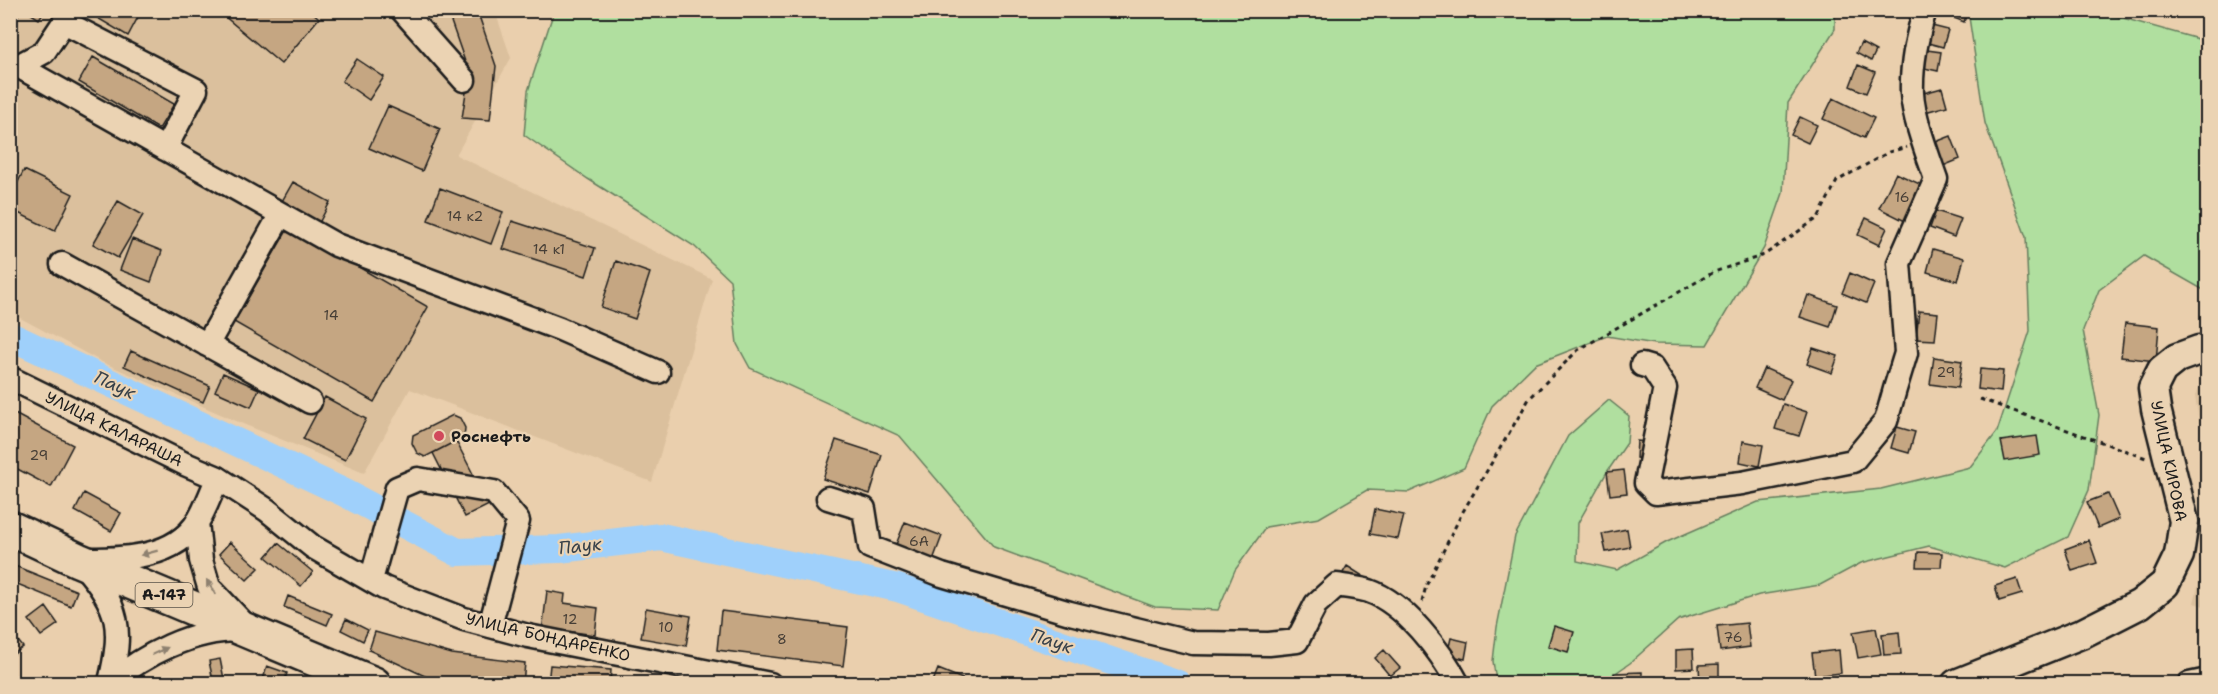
<svg xmlns="http://www.w3.org/2000/svg" width="2218" height="694" font-family="'Shantell Sans',sans-serif">
  <style>
    .built { fill: #dbc09d }
    .green { fill: #b0df9f; stroke: #667e5e; stroke-width: 1.5 }
    .lines { fill: none; stroke-linecap: round; stroke-linejoin: round }
    .river { stroke: #9fd0fb; stroke-width: 28 }
    .building { fill: #c5a682; stroke: #1c1c1c; stroke-width: 1.5 }
    .minor-casing { stroke: #1c1c1c; stroke-width: 27 }
    .major-casing { stroke: #1c1c1c; stroke-width: 33 }
    .highway-casing { stroke: #1c1c1c; stroke-width: 38 }
    .path { stroke: #1c1c1c; stroke-width: 3; stroke-dasharray: 4.5 4.5; stroke-linecap: butt }
    .minor { stroke: #ebd3b3; stroke-width: 22 }
    .major { stroke: #ebd3b3; stroke-width: 28 }
    .highway { stroke: #ebd3b3; stroke-width: 33 }
    .oneway { fill: #8e816f }
    .poi-dot { fill: #d1495b; stroke: #ebd3b3; stroke-width: 2 }
    .labels { text-anchor: middle; dominant-baseline: central; stroke-width: 4.5; stroke-linejoin: round; paint-order: stroke }
    .number-label { font-size: 14px; fill: #463e36 }
    .shield { fill: #ebd3b3; stroke: #5a5349; stroke-width: 1.5 }
    .shield-label { font-size: 15px; font-weight: bold; fill: #1c1c1c }
    .street-label { font-size: 16px; fill: #1c1c1c; stroke: #ebd3b3 }
    .poi-label { font-size: 16px; font-weight: bold; fill: #1c1c1c; stroke: #ebd3b3; text-anchor: start }
    .water-label { font-size: 18px; font-style: italic; fill: #364049; stroke: #ebd3b3 }
  </style>
  <rect width="100%" height="100%" fill="#eacfad"/>
  <filter id="ink" filterUnits="userSpaceOnUse"><feTurbulence type="fractalNoise" baseFrequency=".0167" numOctaves="2"/><feDisplacementMap in="SourceGraphic" scale="12" xChannelSelector="R" yChannelSelector="G"/><feConvolveMatrix kernelMatrix="1 2 1 2 8 2 1 2 1" color-interpolation-filters="sRGB"/></filter>
  <g filter="url(#ink)">
    <path class="built" d="M 10,11 L 495,11 L 511,58 L 456,155 L 712,279 L 652,482 L 410,389 L 364,473 L 243,424 L 102,362 L 11,313 Z
      M 2204,378 L 2207,378 L 2207,469 L 2195,396 Z
      M 2207,548 L 2207,607 L 2194,603 Z"/>
    <path class="green" d="M 554,11 L 1835,10 L 1835,29 L 1788,103 L 1783,193 L 1764,248 L 1707,345 L 1655,344 L 1607,336 L 1535,364 L 1492,406 L 1464,468 L 1409,492 L 1367,490 L 1319,518 L 1266,527 L 1235,570 L 1218,610 L 1155,607 L 994,547 L 900,436 L 750,368 L 737,344 L 730,280 L 694,246 L 588,179 L 524,135 L 528,91 Z
      M 1976,11 L 2098,11 L 2198,39 L 2207,35 L 2207,292 L 2144,256 L 2099,290 L 2083,330 L 2099,415 L 2089,490 L 2068,537 L 2005,568 L 1929,546 L 1861,563 L 1820,585 L 1759,595 L 1678,620 L 1630,663 L 1601,683 L 1504,684 L 1496,681 L 1493,661 L 1497,627 L 1515,536 L 1568,436 L 1609,400 L 1629,416 L 1627,443 L 1607,472 L 1578,523 L 1577,561 L 1617,570 L 1667,542 L 1758,502 L 1881,489 L 1970,467 L 1997,432 L 2030,331 L 2026,237 L 1985,123 L 1969,17 Z"/>
    <g class="lines">
      <path class="river" d="M 10,336 L 345,493 L 457,552 L 559,549 L 661,537 L 898,588 L 1178,684"/>
    </g>
    <path class="building" d="M 10,10 L 19,10 L 12,39 L 10,39 Z
      M 25,10 L 45,10 L 39,19 Z
      M 84,10 L 125,10 L 138,17 L 128,36 Z
      M 217,10 L 310,10 L 319,18 L 281,64 Z
      M 447,10 L 477,10 L 496,66 L 490,120 L 462,118 L 469,73 Z
      M 1935,10 L 1968,10 L 1964,22 Z
      M 1932,26 L 1948,30 L 1943,47 L 1928,43 Z
      M 1861,43 L 1876,51 L 1871,61 L 1856,53 Z
      M 1927,50 L 1941,52 L 1938,71 L 1924,68 Z
      M 93,57 L 174,104 L 159,129 L 79,82 Z
      M 357,59 L 384,77 L 369,100 L 342,81 Z
      M 1858,65 L 1875,72 L 1866,93 L 1850,86 Z
      M 1942,88 L 1947,106 L 1925,112 L 1920,94 Z
      M 1833,98 L 1874,118 L 1864,138 L 1823,119 Z
      M 388,106 L 440,129 L 422,171 L 369,148 Z
      M 1800,117 L 1817,125 L 1808,143 L 1791,135 Z
      M 1951,136 L 1960,159 L 1943,166 L 1933,143 Z
      M 24,170 L 73,194 L 55,231 L 10,209 L 10,198 Z
      M 1896,173 L 1924,186 L 1907,222 L 1879,208 Z
      M 293,182 L 330,202 L 319,223 L 281,203 Z
      M 440,188 L 503,212 L 491,244 L 428,220 Z
      M 118,201 L 143,215 L 118,258 L 93,244 Z
      M 1936,211 L 1961,219 L 1954,237 L 1930,228 Z
      M 1866,218 L 1887,228 L 1879,245 L 1858,235 Z
      M 512,221 L 595,248 L 586,276 L 503,249 Z
      M 289,227 L 428,307 L 374,402 L 234,322 Z
      M 132,239 L 162,251 L 151,282 L 120,270 Z
      M 1933,249 L 1964,258 L 1958,281 L 1927,272 Z
      M 616,261 L 650,273 L 635,319 L 601,307 Z
      M 10,269 L 18,273 L 10,286 Z
      M 1850,273 L 1874,284 L 1866,303 L 1842,293 Z
      M 1808,295 L 1837,305 L 1830,327 L 1800,317 Z
      M 1919,311 L 1938,313 L 1935,340 L 1916,339 Z
      M 2125,323 L 2159,327 L 2156,361 L 2121,357 Z
      M 1813,348 L 1838,356 L 1832,373 L 1807,364 Z
      M 131,351 L 210,386 L 203,402 L 124,366 Z
      M 1934,357 L 1962,361 L 1958,388 L 1930,384 Z
      M 1764,368 L 1791,380 L 1782,400 L 1755,388 Z
      M 1980,369 L 2003,371 L 2001,392 L 1978,389 Z
      M 223,373 L 259,389 L 251,407 L 215,391 Z
      M 325,397 L 366,419 L 345,460 L 303,439 Z
      M 1783,404 L 1807,412 L 1799,436 L 1775,429 Z
      M 11,412 L 73,445 L 51,487 L 10,465 Z
      M 453,415 L 460,418 L 465,428 L 464,437 L 425,457 L 417,453 L 412,443 L 413,435 Z
      M 1897,427 L 1915,432 L 1909,453 L 1891,448 Z
      M 2037,436 L 2040,455 L 2005,461 L 2001,441 Z
      M 836,440 L 882,455 L 870,494 L 823,479 Z
      M 456,441 L 489,505 L 465,517 L 433,453 Z
      M 1637,441 L 1646,442 L 1645,459 L 1636,458 Z
      M 1743,441 L 1763,445 L 1759,466 L 1740,462 Z
      M 1624,470 L 1627,493 L 1610,495 L 1607,472 Z
      M 84,493 L 121,513 L 111,531 L 75,511 Z
      M 2108,494 L 2119,519 L 2098,528 L 2087,502 Z
      M 1375,509 L 1404,515 L 1398,539 L 1370,534 Z
      M 905,522 L 942,536 L 933,560 L 895,547 Z
      M 1627,529 L 1630,547 L 1606,552 L 1602,534 Z
      M 2089,540 L 2097,563 L 2072,571 L 2065,549 Z
      M 230,542 L 259,568 L 247,580 L 219,554 Z
      M 278,543 L 313,572 L 301,586 L 266,557 Z
      M 1918,552 L 1942,553 L 1941,567 L 1917,567 Z
      M 10,564 L 77,591 L 71,606 L 10,581 Z
      M 1347,566 L 1366,578 L 1357,593 L 1338,581 Z
      M 2017,579 L 2022,594 L 1999,601 L 1995,586 Z
      M 547,591 L 565,594 L 564,603 L 598,608 L 595,635 L 560,630 L 559,635 L 542,632 Z
      M 288,596 L 332,614 L 327,625 L 284,607 Z
      M 46,607 L 58,624 L 41,636 L 29,620 Z
      M 646,608 L 691,616 L 686,646 L 641,638 Z
      M 721,611 L 848,627 L 843,666 L 717,650 Z
      M 346,619 L 368,630 L 363,641 L 341,630 Z
      M 1747,623 L 1750,647 L 1720,651 L 1717,626 Z
      M 1554,626 L 1574,632 L 1568,652 L 1548,646 Z
      M 1876,628 L 1881,654 L 1858,658 L 1853,632 Z
      M 375,632 L 452,654 L 525,663 L 523,684 L 442,684 L 369,650 Z
      M 1899,632 L 1901,654 L 1884,655 L 1882,634 Z
      M 12,633 L 23,647 L 11,656 L 10,634 Z
      M 1451,638 L 1468,642 L 1465,659 L 1447,655 Z
      M 1693,649 L 1694,668 L 1676,669 L 1676,650 Z
      M 1384,650 L 1400,668 L 1390,676 L 1375,658 Z
      M 1839,650 L 1841,673 L 1815,676 L 1812,653 Z
      M 220,659 L 224,679 L 213,681 L 209,661 Z
      M 1719,664 L 1719,684 L 1700,684 L 1699,665 Z
      M 550,665 L 611,670 L 610,684 L 548,684 Z
      M 267,666 L 287,673 L 284,684 L 262,683 Z
      M 938,669 L 975,684 L 932,684 Z
      M 1642,672 L 1642,684 L 1614,684 L 1614,673 Z"/>
    <g class="lines">
      <g class="minor-casing">
        <path id="minor" d="M 70,10 L 64,22 L 196,90 L 165,149
          M 402,10 L 464,80
          M 10,66 L 18,66 L 336,245 L 560,329 L 658,372
          M 18,66 L 44,52 L 64,22
          M 62,264 L 310,402
          M 207,345 L 281,214
          M 1642,365 L 1652,368 L 1665,388 L 1646,483 L 1656,493 L 1742,483 L 1853,461 L 1886,421 L 1895,389 L 1906,353 L 1899,263 L 1936,179 C 1928,156 1913,117 1912,93 C 1911,66 1917,36 1925,10
          M 10,378 L 185,464 L 218,478 L 267,510 L 313,547 L 384,588 L 464,619 L 528,636 L 770,684
          M 828,498 L 864,509 L 870,547 L 942,575 L 1070,613 L 1193,643 L 1269,644 L 1297,641 L 1316,604 L 1337,585 C 1347,587 1359,588 1369,591 C 1404,603 1441,651 1458,684
          M 197,522 L 201,560 L 209,587 L 245,625
          M 87,559 C 125,559 175,558 198,521 C 206,508 211,492 218,478
          M 83,565 C 120,607 123,628 110,682
          M 371,580 L 397,488 L 418,479 L 494,492 L 518,521 L 490,626
          M 109,684 C 145,654 192,630 239,630
          M 2189,684 L 2208,680"/>
      </g>
      <g class="major-casing">
        <path id="major" d="M 1956,684 L 2081,634 L 2140,604 L 2165,584 L 2179,555 L 2184,521 L 2156,409 L 2153,388 L 2162,370 L 2177,358 L 2199,350 L 2208,352"/>
      </g>
      <g class="highway-casing">
        <path id="highway" d="M 10,528 L 78,560 L 374,684"/>
      </g>
      <path class="path" d="M 1980,399 L 2146,458
        M 1422,602 L 1426,586 L 1461,515 L 1529,399 L 1578,350 L 1714,272 L 1764,255 L 1818,218 L 1837,181 L 1889,152 L 1907,147"/>
      <use href="#minor" class="minor"/>
      <use href="#major" class="major"/>
      <use href="#highway" class="highway"/>
    </g>
    <defs><path id="oneway-solid" d="M-6-.8H1V-3.2L6.5 0L1 3.2V.8H-6Z" transform="scale(1.5)"/></defs>
    <g class="oneway">
      <use href="#oneway-solid" transform="translate(149 553) rotate(165)"/>
      <use href="#oneway-solid" transform="translate(211 587) rotate(-121)"/>
      <use href="#oneway-solid" transform="translate(160 651) rotate(-25)"/>
    </g>
  </g>
  <circle class="poi-dot" cx="439" cy="436" r="6"/>
  <g class="labels">
    <g class="number-label">
      <text x="1902" y="197">16</text>
      <text x="465" y="216">14 к2</text>
      <text x="549" y="249">14 к1</text>
      <text x="331" y="315">14</text>
      <text x="1946" y="372">29</text>
      <text x="39" y="455">29</text>
      <text x="919" y="541">6А</text>
      <text x="570" y="619">12</text>
      <text x="666" y="627">10</text>
      <text x="1733" y="637">76</text>
      <text x="782" y="639">8</text>
    </g>
    <rect class="shield" x="135.5" y="583" width="57" height="24" rx="4.5"/>
    <g class="shield-label">
      <text x="164" y="595">А-147</text>
    </g>
    <g class="street-label">
      <text transform="translate(114 429) rotate(26)">УЛИЦА КАЛАРАША</text>
      <text transform="translate(2169 461) rotate(78)">УЛИЦА КИРОВА</text>
      <text transform="translate(548 637) rotate(13)">УЛИЦА БОНДАРЕНКО</text>
    </g>
    <g class="poi-label">
      <text x="451" y="436">Роснефть</text>
    </g>
    <g class="water-label">
      <text transform="translate(115 385) rotate(25)">Паук</text>
      <text transform="translate(580 546) rotate(-6)">Паук</text>
      <text transform="translate(1052 641) rotate(19)">Паук</text>
    </g>
  </g>
  <rect width="2218" height="694" fill="none" stroke="#ebd3b3" stroke-width="36"/>
  <rect x="18" y="18" width="2182" height="658" fill="none" stroke="#1c1c1c" stroke-width="2" filter="url(#ink)"/>
</svg>
